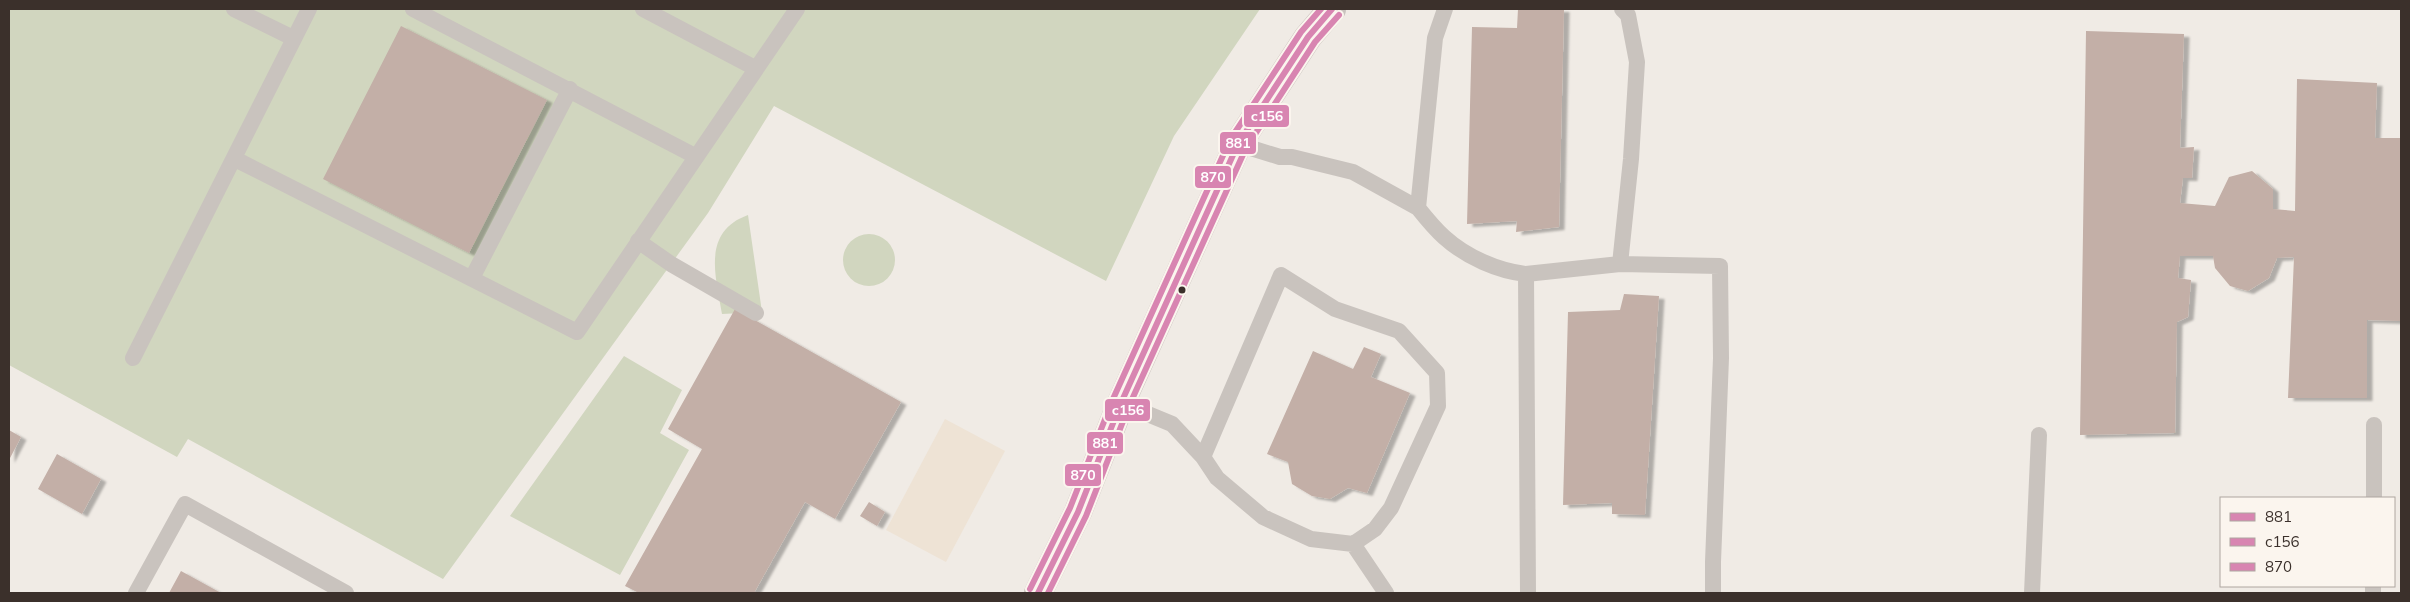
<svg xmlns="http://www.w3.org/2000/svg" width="2410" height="602" font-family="Mulish,sans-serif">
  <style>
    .green { fill: #d1d6bf }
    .plaza { fill: #eee3d5 }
    .building { fill: #c3afa7; filter: url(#shadow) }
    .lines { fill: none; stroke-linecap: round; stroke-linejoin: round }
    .service { stroke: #c9c3be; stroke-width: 16 }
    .tertiary { stroke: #c9c3be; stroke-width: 28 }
    .bus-1-casing { stroke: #fbf5ee; stroke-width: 10 }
    .bus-2-casing { stroke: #fbf5ee; stroke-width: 10 }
    .bus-3-casing { stroke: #fbf5ee; stroke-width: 10 }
    .bus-1 { stroke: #d885b1; stroke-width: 6 }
    .bus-2 { stroke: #d885b1; stroke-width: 6 }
    .bus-3 { stroke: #d885b1; stroke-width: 6 }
    .bus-dot { fill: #3b302b; stroke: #fbf5ee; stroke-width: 2 }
    .line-badge { stroke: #fbf5ee; stroke-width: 2 }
    .badge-label { font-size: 14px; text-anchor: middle; font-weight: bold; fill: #fff }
  </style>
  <defs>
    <filter id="shadow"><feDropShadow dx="5.5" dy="3" stdDeviation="1" flood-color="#0004"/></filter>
  </defs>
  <rect width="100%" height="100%" fill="#f0ebe5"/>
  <path class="green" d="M 9,9 L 1260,9 L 1174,136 L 1106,281 L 774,106 L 708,213 L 443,579 L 188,439 L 177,457 L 9,365 Z
    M 748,215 L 762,312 L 722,314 C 716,277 701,232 748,215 Z
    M843 260a26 26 0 1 1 52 0a26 26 0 1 1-52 0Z
    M 624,356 L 682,390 L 660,433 L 689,450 L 620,575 L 510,516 Z"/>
  <path class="plaza" d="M 945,419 L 1005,451 L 946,562 L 886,530 Z"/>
  <path class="building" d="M 1518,9 L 1564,9 L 1559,227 L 1516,232 L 1517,221 L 1467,224 L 1472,27 L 1517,28 Z
    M 401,26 L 547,100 L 469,253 L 323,179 Z
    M 2086,31 L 2184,34 L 2180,148 L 2194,147 L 2192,178 L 2183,178 L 2180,203 L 2215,206 L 2229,177 L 2252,171 L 2273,189 L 2273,209 L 2295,211 L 2297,79 L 2377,83 L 2375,138 L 2401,138 L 2401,321 L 2367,320 L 2367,398 L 2288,398 L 2294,257 L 2277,258 L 2269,278 L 2248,291 L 2230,286 L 2215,268 L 2213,256 L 2180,256 L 2178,278 L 2191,280 L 2188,317 L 2177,322 L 2175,433 L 2080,435 Z
    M 1624,294 L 1659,296 L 1645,515 L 1612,514 L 1612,503 L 1563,505 L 1568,312 L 1620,310 Z
    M 735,309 L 901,402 L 835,519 L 805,502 L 754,593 L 639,593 L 625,586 L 702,449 L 668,429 Z
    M 1364,347 L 1381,354 L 1371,377 L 1410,393 L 1367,493 L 1348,488 L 1330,499 L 1312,496 L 1292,484 L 1288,462 L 1267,454 L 1313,351 L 1353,369 Z
    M 9,430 L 21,437 L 9,460 Z
    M 57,454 L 101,479 L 82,514 L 38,489 Z
    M 869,502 L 885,512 L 877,526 L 860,516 Z
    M 181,571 L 221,593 L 169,593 Z"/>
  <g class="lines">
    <path class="service" d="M 234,9 L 293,38
      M 413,9 L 695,156
      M 643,9 L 755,68
      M 1445,9 L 1435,38 L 1418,208 C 1426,218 1435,229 1444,237 C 1466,257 1498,271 1526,274 L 1528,593
      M 1238,144 L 1280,157 L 1292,157 L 1353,172 L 1418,208
      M 235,159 L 577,332 L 797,9
      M 638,241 L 671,264 L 756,313
      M 1620,264 L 1720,266 L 1721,358 L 1713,562 L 1713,593
      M 1526,274 L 1620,264 L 1631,159 L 1637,62 L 1628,15 L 1622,9
      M 472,278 L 570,89
      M 133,358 L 309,9
      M 1121,403 L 1172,424 L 1203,457 L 1217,478 L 1263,517 L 1311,539 L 1353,544 L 1375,529 L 1391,508 L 1438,406 L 1437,373 L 1399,331 L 1335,309 L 1281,275 L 1203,457
      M 2374,498 L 2374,425
      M 1353,544 L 1386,593
      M 136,593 L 185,504 L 346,593
      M 2032,593 L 2039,435
      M 2373,593 L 2373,586"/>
    <path class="tertiary" d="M 1038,593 L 1078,512 L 1121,403 L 1238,144 L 1308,37 L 1332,9"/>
    <g class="bus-1-casing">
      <path id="bus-1" d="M 1038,593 L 1078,512 L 1121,403 L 1238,144 L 1308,37 L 1332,9"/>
    </g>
    <g class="bus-2-casing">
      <path id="bus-2" d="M 1048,593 L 1086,516 L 1129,406 L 1246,148 L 1315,42 L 1339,15"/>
    </g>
    <g class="bus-3-casing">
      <path id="bus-3" d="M 1030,589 L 1070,508 L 1113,399 L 1230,140 L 1301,32 L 1321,9"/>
    </g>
    <use href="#bus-1" class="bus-1"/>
    <use href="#bus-2" class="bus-2"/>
    <use href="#bus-3" class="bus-3"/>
  </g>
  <circle class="bus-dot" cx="1182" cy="290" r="4.5"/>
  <g class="line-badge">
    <rect x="1243" y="104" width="47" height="24" rx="5" fill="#d885b1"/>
    <rect x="1219" y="131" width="38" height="24" rx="5" fill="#d885b1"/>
    <rect x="1194" y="165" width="38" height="24" rx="5" fill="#d885b1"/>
    <rect x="1104" y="398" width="47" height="24" rx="5" fill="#d885b1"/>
    <rect x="1086" y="431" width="38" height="24" rx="5" fill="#d885b1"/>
    <rect x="1064" y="463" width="38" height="24" rx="5" fill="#d885b1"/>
  </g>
  <g class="badge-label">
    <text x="1267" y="121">с156</text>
    <text x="1238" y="148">881</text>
    <text x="1213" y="182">870</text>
    <text x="1128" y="415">с156</text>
    <text x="1105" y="448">881</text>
    <text x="1083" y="480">870</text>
  </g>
  <rect width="2410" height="602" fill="none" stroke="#3b302b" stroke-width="20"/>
  <rect x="2220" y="497" width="175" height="90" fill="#fbf5ee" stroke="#aea6a0"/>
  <rect x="2230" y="513" width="25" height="8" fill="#d885b1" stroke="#aea6a0"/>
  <text x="2265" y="522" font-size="15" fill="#3b302b">881</text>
  <rect x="2230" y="538" width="25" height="8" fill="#d885b1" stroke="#aea6a0"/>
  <text x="2265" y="547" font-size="15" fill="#3b302b">с156</text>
  <rect x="2230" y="563" width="25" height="8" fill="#d885b1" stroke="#aea6a0"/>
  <text x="2265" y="572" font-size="15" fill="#3b302b">870</text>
</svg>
